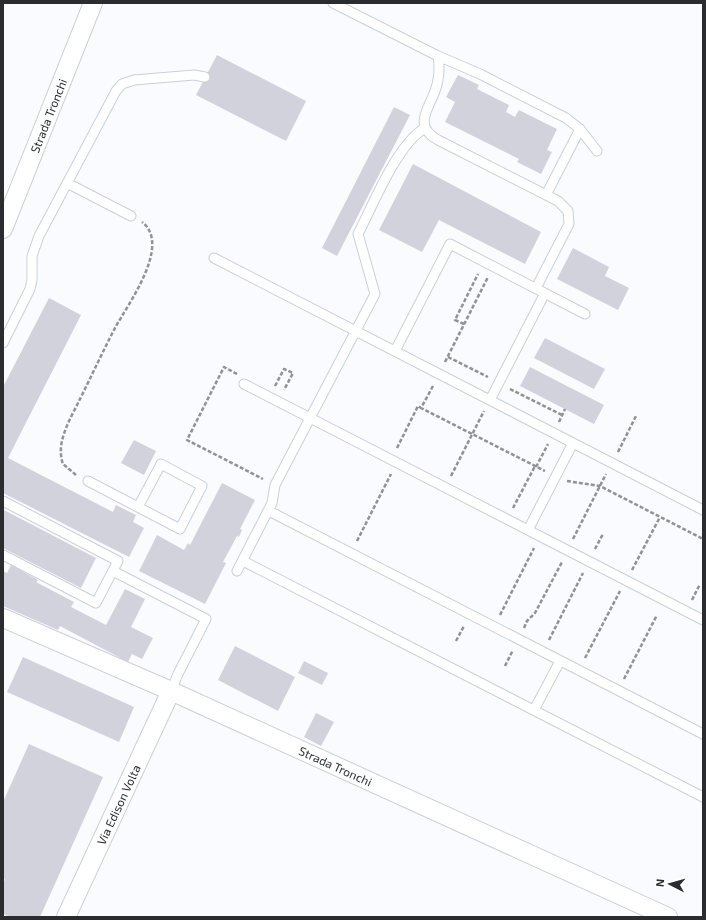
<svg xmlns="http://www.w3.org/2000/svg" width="706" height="920" font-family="'Exo 2',sans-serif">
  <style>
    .building { fill: #d1d2dc }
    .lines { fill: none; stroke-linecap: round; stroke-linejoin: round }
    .service-casing { stroke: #cad0d8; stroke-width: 11 }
    .minor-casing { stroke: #cad0d8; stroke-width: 20 }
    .path { stroke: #909296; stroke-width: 2.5; stroke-dasharray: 4 2; stroke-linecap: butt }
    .service { stroke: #fff; stroke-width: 9 }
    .minor { stroke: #fff; stroke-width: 18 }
    .labels { text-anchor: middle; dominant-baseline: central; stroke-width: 3; stroke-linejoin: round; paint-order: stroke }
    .street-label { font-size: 12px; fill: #2a2c30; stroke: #fff }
  </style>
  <rect width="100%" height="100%" fill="#f9fbff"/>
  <path class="building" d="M 217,55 L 306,101 L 286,141 L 196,95 Z
    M 458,75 L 479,85 L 477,89 L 509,105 L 506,112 L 515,117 L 519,110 L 557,129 L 547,150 L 552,152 L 541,174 L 517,162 L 519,159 L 445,122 L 455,102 L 446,97 Z
    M 394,107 L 410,115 L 337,256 L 322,248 Z
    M 413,164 L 541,232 L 525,264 L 439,220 L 422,252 L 379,230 Z
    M 573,248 L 609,267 L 605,276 L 629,288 L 618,310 L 557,279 Z
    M 49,298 L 81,315 L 8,458 L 113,512 L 116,505 L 136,515 L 133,522 L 144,528 L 129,557 L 3,493 L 3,387 Z
    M 545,338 L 605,369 L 594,389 L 534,358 Z
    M 530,367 L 604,405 L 594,424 L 520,386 Z
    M 134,440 L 156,451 L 144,475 L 121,463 Z
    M 222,483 L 255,500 L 240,529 L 242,530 L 239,537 L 237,536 L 223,562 L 226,563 L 205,604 L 139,571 L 157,535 L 184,550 L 188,543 L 190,545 Z
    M 4,510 L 96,558 L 81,588 L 3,548 Z
    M 11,565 L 38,580 L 36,582 L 74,602 L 71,607 L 106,625 L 125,589 L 145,599 L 131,627 L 153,638 L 142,659 L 132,654 L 128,662 L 60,626 L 58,630 L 3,606 L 3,571 L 7,573 Z
    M 235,646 L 295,677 L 278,711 L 218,680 Z
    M 23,657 L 134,707 L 119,742 L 7,692 Z
    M 304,661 L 328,673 L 322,685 L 298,673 Z
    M 316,713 L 334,722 L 321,746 L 304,737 Z
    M 29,744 L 103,777 L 40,917 L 10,917 L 3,914 L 3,884 L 5,879 L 3,878 L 3,802 Z"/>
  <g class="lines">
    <g class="service-casing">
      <path id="service" d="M 333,3 L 438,56 L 480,74 L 566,118 L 580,129 L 597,151
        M 438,56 C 440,68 439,80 435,91 C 428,110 413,126 438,140 L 558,201 L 568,211 L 569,224 L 536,288
        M 67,183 L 131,216
        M 546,195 L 580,129
        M 214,258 L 703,510
        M 3,343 L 30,289 L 32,280 L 32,256 L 39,236 L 116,91 L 122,84 L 134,80 L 194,75 L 205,77
        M 395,351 L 450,244 L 585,314
        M 244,384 L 703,620
        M 490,400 L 545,293
        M 88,481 L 180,529 L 202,486 L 161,464 L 138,507
        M 3,501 L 118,561 L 96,603 L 3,555
        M 269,511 L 703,734
        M 528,530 L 573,443
        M 243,561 L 703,797
        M 113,571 L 206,619 L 178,674 L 171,691
        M 237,571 L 272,503 L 275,485 L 375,294 L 358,234 C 373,205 397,144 425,128
        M 534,710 L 560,661"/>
    </g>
    <g class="minor-casing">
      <g id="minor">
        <path id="s1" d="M 3,229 L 93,3"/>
        <path id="s2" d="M 3,618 L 171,691 L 668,917"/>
        <path id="s3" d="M 66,917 L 171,691"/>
      </g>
    </g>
    <path class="path" d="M 464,324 L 455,320 L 478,274
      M 448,357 L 488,377
      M 445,362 L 488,277
      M 237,374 L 224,367 L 187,440 L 263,479
      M 275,386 L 284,369 L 293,373 L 284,390
      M 433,386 L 421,408 L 545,471
      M 510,389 L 562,415
      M 559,422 L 565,409
      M 397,448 L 418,406 L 421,408
      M 618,452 L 636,416
      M 536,467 L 548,444
      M 76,475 L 63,464 C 55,442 71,418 80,399 C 92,375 103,351 115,328 C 128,304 172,245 142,222
      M 451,476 L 484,411
      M 567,481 L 600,486 L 703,539
      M 513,508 L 535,466
      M 573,539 L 606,474
      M 357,541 L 391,474
      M 595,549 L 603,534
      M 632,570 L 660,517
      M 692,600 L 700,584
      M 500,615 L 534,548
      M 524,628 L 527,621 L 535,613 L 562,562
      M 549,640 L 583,573
      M 456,641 L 464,626
      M 585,658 L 620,591
      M 505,666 L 513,650
      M 624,679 L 657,615"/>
    <use href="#service" class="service"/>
    <use href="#minor" class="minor"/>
  </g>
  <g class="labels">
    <g class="street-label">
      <text stroke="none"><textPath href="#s1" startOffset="122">Strada Tronchi</textPath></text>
      <text stroke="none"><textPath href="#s2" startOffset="364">Strada Tronchi</textPath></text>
      <text stroke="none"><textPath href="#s3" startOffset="124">Via Edison Volta</textPath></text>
    </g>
  </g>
  <rect width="706" height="920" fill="none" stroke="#2a2c30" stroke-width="8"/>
  <g transform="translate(670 884) rotate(276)" stroke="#ffffff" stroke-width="3" paint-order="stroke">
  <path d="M0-3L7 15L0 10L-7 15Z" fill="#2a2c30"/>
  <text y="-6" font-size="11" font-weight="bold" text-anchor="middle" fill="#2a2c30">N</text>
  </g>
</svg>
